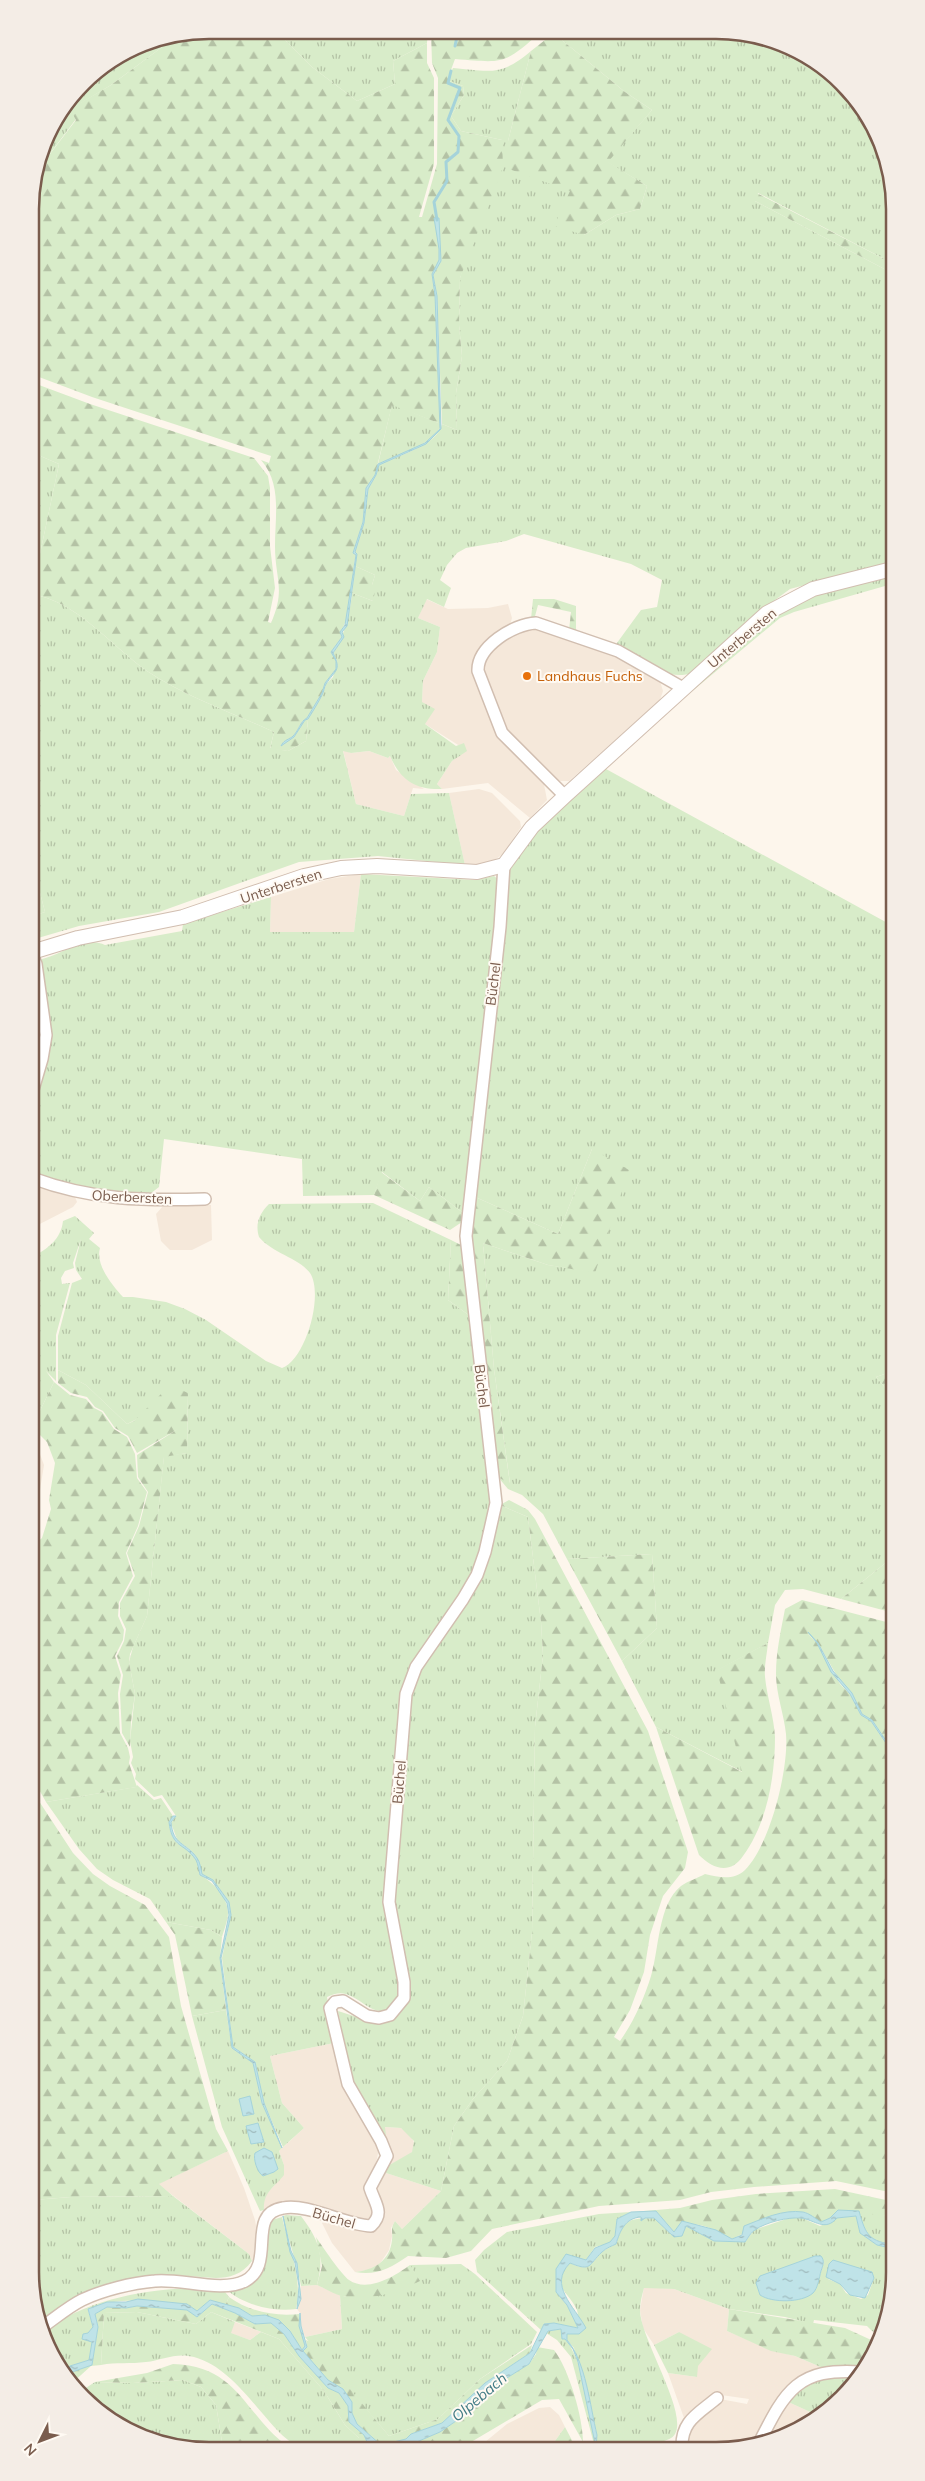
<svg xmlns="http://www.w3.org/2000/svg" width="925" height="2481" font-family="Mulish,sans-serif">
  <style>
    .residential { fill: #f5e8da }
    .grass { fill: url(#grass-tufts); fill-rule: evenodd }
    .forest { fill: url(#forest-firs) }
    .water { fill: url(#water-ripples); stroke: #a5d3da }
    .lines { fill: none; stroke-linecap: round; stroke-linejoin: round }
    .stream { stroke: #a5d3da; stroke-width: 3 }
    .minor-casing { stroke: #d1beb0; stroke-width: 14 }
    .tertiary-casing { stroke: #d1beb0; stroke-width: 16 }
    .minor { stroke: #fff; stroke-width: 11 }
    .tertiary { stroke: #fff; stroke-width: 14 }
    .food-dot { fill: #e8710a; stroke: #fffaf3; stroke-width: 2 }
    .labels { text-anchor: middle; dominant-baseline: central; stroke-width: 4; stroke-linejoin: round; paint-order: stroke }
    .street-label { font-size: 14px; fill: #7a5c4d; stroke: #fffaf3 }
    .food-label { font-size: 14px; fill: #c56008; stroke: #fffaf3; text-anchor: start }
    .water-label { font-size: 15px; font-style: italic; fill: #437c86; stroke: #fffaf3 }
    .rim { fill: none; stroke: #7a5c4d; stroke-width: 2.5 }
  </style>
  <defs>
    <pattern id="grass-tufts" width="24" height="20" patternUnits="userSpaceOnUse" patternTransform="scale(1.25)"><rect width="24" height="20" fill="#d8ecc9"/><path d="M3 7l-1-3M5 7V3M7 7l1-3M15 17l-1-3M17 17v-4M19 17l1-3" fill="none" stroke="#b4c2a5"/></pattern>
    <pattern id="forest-firs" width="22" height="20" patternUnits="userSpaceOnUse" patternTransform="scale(1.25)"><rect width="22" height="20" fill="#d8ecc9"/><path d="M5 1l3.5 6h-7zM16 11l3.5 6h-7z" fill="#b4c2a5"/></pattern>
    <pattern id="water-ripples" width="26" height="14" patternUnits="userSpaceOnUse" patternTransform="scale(1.25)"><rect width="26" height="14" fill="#bfe3e8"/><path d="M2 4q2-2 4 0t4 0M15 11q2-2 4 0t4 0" fill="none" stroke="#a0bbbe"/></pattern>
  </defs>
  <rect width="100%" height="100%" fill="#fdf6ec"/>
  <path class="residential" d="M 426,599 L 448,609 L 488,608 L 508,604 L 512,618 L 510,625 L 479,651 L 473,665 L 498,734 L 543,779 L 547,800 L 530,818 L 488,783 L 442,789 L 437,784 L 452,761 L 466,750 L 425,724 L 422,702 L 423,681 L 437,652 L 440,627 L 418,618 Z
    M 529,626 L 618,656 L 660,681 L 663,691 L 660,700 L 569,781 L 560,781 L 552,777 L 505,732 L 481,671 L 485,655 L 514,631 Z
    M 343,750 L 351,753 L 369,751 L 388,758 L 390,756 L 396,770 L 424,789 L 413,788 L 404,816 L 356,804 Z
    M 479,789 L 492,793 L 520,821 L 521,827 L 503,854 L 493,861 L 476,866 L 465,865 L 449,793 Z
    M 361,874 L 354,932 L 270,932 L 271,897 L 329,879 Z
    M 32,1182 L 75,1197 L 77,1202 L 73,1207 L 32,1228 Z
    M 211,1205 L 212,1240 L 192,1250 L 170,1250 L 161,1241 L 156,1214 L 163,1206 Z
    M 32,1443 L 38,1449 L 44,1465 L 39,1496 L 32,1497 Z
    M 334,2043 L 379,2147 L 377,2159 L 367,2186 L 374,2211 L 372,2218 L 367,2221 L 353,2221 L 301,2202 L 281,2203 L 264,2210 L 264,2197 L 280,2179 L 284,2165 L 279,2151 L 304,2128 L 282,2103 L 270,2056 Z
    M 384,2127 L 401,2128 L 411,2136 L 415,2145 L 412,2152 L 408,2156 L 386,2167 Z
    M 228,2151 L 244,2188 L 255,2220 L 258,2237 L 256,2256 L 252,2261 L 249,2254 L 158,2184 Z
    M 383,2172 L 441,2191 L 402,2229 L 395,2221 L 391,2228 L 392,2236 L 389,2250 L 379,2265 L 368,2270 L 355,2272 L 332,2243 L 322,2223 L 327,2220 L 355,2228 L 376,2227 L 374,2193 Z
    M 317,2285 L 340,2295 L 342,2329 L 305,2337 L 301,2326 L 300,2313 L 297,2309 L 301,2299 L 299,2293 L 301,2286 Z
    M 644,2287 L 674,2289 L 729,2309 L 727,2331 L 771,2350 L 795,2356 L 823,2368 L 778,2399 L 752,2447 L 686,2448 L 688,2429 L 720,2399 L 747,2404 L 749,2399 L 714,2394 L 689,2419 L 684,2418 L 668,2373 L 697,2377 L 679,2332 L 654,2345 L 643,2328 L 640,2310 Z
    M 235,2322 L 261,2332 L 250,2340 L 230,2333 Z
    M 786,2401 L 819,2416 L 806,2427 L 764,2443 Z
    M 550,2407 L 559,2415 L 565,2427 L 550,2448 L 493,2448 L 485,2442 L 507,2424 L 539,2408 Z"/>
  <path class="grass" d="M 275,30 L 428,31 L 427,43 L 393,61 L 395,84 L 357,101 L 312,67 Z
    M 557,32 L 752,33 L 806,54 L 843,82 L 876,129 L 892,173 L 892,263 L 758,193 L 755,201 L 892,273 L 892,562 L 790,589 L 771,603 L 692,673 C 666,682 637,659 614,647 L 641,610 L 657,607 L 662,580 L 631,564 L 524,534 L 506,541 L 466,548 L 457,553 L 447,565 L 440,580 L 451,588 L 444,607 L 427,599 L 418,618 L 440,627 L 437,652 L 423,681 L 422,702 L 435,709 L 425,724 L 456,746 L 464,743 L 467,751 L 452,761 L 437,784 L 442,789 C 416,790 401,781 390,756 L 388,758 L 369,751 L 351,753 L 343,751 L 356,804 L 404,816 L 411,794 L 449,793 L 465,865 L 378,856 L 299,862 L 159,912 L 79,926 L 38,938 L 36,915 L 45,912 L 31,858 L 31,594 C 77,601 110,645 147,671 C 184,696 233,713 274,732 L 270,748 L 288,751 L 306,741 L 308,719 L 323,693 L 326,684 L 333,677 L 337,661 L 333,653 C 343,642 351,608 352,593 L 373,601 L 372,585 L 375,575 L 355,566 L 357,554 L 355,552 L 364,523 L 368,489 L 376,475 L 379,465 C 397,456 438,445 442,424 L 457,430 L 456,393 L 462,356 L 459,325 L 460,278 L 502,140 L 461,131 L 451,116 L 464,95 L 463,86 L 449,81 L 448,78 L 453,68 C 489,71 501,77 531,51 L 508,141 L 571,191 L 584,235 L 616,215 L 640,209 L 647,186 L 607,162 L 652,110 L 625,92 L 557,36 Z
    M 177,36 L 111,85 L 71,109 L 76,119 L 37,171 L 49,129 L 91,74 L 140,43 Z
    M 392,404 L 441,424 C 437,444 395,456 378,464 Z
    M 31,452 L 59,464 L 37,568 L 31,569 Z
    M 892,573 L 892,584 L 794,612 L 780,618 L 678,703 L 606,769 L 893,926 L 893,1371 L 876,1377 L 893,1397 L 894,1556 L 841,1599 L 803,1589 L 785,1590 L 775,1605 L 768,1643 L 718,1670 L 743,1772 L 656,1727 L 622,1661 L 657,1628 L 652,1554 L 567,1559 L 543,1514 L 522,1495 L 508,1489 L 498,1477 L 510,1483 L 494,1369 L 483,1243 L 548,1265 L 595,1272 L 592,1149 L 558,1234 L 473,1196 L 506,899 L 510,870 L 535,833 L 773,615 L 801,599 Z
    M 361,874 L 475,880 L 494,876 L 500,881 L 462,1212 L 429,1187 L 420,1201 L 382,1172 L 374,1195 L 303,1196 L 302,1159 L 164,1139 L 159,1187 L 146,1197 L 93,1192 L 32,1174 L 32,1106 L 47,1055 L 51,1035 L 40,963 L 42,959 C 61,955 85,935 105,945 L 182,931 L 183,924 L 271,897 L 270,932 L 354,932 Z
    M 32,995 L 38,1035 L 32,1063 Z
    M 373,1203 L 451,1240 L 448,1300 L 470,1316 L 491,1483 L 490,1517 L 474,1573 L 410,1672 L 385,1883 L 399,1995 C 381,2028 367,2001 346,1994 C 339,1992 334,1994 327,1997 L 334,2043 L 270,2056 L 282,2103 L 304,2128 L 283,2147 L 264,2103 L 255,2062 L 233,2047 L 222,1958 L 231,1915 L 229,1902 L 213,1880 L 202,1874 C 198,1858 193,1849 178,1842 L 171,1823 L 176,1816 L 162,1795 L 154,1797 L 135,1779 L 136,1774 L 131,1763 L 133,1757 L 130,1741 L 135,1694 L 129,1662 L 133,1647 L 147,1616 L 164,1456 L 187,1453 L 188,1394 L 127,1424 L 86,1385 L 58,1370 L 58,1336 L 72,1283 L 82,1279 L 76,1270 L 75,1263 L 81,1239 L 73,1263 L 74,1268 L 65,1271 L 61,1278 L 62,1284 L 70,1283 L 56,1335 L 56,1381 L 46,1371 L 54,1382 L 32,1427 L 32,1257 C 48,1249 61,1239 63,1221 L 75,1216 L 94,1233 L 89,1239 L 100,1248 C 95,1265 113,1286 123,1297 L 133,1297 L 166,1302 L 185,1309 L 206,1320 L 266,1361 L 282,1368 C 306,1359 324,1294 310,1273 C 299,1258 272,1253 259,1237 C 255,1224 259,1214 269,1204 Z
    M 500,1505 L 528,1517 L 541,1622 L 543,1655 L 535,1727 L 532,1932 L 523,2016 L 507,2061 L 473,2099 L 454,2126 L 441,2191 L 383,2172 L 386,2167 L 412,2152 L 414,2141 L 401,2128 L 385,2127 L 387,2145 L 354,2091 L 338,2011 L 363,2019 L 391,2018 L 402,2010 L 408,1995 L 392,1882 L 409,1701 L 416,1675 L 466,1601 Z
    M 137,1785 L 154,1800 L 161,1798 L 173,1816 L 169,1822 C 171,1849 185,1842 196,1860 C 199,1864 199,1871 200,1875 C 213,1882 228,1897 228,1913 C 228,1920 224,1930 222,1937 L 211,1930 L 166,1922 L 150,1899 L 113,1880 L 97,1869 L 79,1849 L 46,1802 L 136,1787 Z
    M 226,2010 L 232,2048 L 253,2063 L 262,2103 L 282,2148 L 279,2151 L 284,2165 L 284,2175 C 274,2188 263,2192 264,2210 L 260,2211 L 222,2127 L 192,2016 Z
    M 173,2196 L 249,2254 L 252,2261 C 232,2288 204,2274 174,2276 C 127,2279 82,2306 40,2324 L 33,2308 L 33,2200 L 71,2197 Z
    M 859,2211 L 895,2217 L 895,2245 C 869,2241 866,2236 859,2211 Z
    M 631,2212 L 617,2219 L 615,2236 L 610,2243 L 595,2247 L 586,2260 L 566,2255 L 556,2292 L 567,2305 L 578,2328 L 554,2323 L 544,2324 L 541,2330 L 477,2272 L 475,2260 L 484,2250 L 507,2232 L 599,2214 Z
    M 286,2215 L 301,2216 C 319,2240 325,2255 317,2285 L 301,2286 C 297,2262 288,2240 283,2216 Z
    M 856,2216 L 860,2233 L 877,2245 L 895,2249 L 895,2284 L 883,2336 L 872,2331 L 867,2326 L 814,2320 L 813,2324 L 785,2317 L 729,2309 L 674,2289 L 644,2288 C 642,2295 640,2303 640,2310 C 640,2338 688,2412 675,2434 C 670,2443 653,2441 645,2448 L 596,2448 L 597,2435 L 574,2348 L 566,2339 L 567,2334 L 578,2334 C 578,2327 579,2317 577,2310 C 568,2290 548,2286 570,2263 C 589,2272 589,2266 601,2253 C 605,2249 611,2247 616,2244 C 624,2218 629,2219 654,2218 L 674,2237 L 686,2226 L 714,2241 L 745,2242 L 754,2230 L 789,2218 L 802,2218 L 820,2226 L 837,2218 ZM 824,2262 L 816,2288 L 796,2300 L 763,2297 ZM 874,2278 L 868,2295 L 861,2299 L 846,2293 L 840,2284 L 828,2279 Z
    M 282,2217 C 289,2248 303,2278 296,2309 C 273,2312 243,2305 226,2289 L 249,2281 L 265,2232 L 272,2220 Z
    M 461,2264 L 475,2274 L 537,2332 L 531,2344 L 480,2379 L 438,2419 L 389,2436 L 305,2337 L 342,2329 L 340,2295 L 346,2297 L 419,2281 L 410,2265 Z
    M 187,2288 L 222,2288 L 229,2297 L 225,2306 L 210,2300 L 197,2311 C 163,2301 120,2294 88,2310 L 93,2327 L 88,2333 L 92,2342 L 89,2360 L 70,2366 L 63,2374 L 54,2362 L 43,2332 C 84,2301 136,2291 187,2288 Z
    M 137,2312 L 196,2324 L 211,2312 L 235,2322 L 231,2333 L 250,2340 L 261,2332 L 279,2339 L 324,2391 L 345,2425 L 360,2439 C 342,2445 323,2451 304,2448 C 272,2442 243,2370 194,2357 C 177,2352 162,2360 146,2362 C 131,2364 116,2362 101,2365 L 104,2313 Z
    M 562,2329 L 578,2362 L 595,2435 L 595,2448 L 571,2357 L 557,2340 L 546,2333 L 548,2331 Z
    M 679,2332 L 712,2349 L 698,2366 L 697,2377 L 668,2373 L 654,2345 Z
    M 826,2376 L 859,2377 L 851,2390 L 819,2416 L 786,2401 L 795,2391 Z
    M 183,2380 L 201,2387 L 216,2405 L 223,2448 L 174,2448 L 129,2432 L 82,2399 L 78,2393 L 95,2382 L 133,2383 Z"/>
  <path class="forest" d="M 208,30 L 275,30 L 312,67 L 357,101 L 395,84 L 393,61 L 427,43 L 427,63 L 434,78 L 434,164 L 419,217 L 422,217 L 437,164 L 438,78 L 432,63 L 431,31 L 541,32 C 503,65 505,63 455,59 L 448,78 L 449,81 L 463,86 L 464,95 L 451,116 L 461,131 L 502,140 L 503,167 L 460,278 L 459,325 L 462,356 L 456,393 L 457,430 L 442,424 L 437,296 L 433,275 L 441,261 L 432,274 L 435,295 L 441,424 L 392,405 L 375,475 L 366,488 L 363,522 L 353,553 L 356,555 C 350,578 354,614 340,632 L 342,637 L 331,652 L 336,661 L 336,669 L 325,683 L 322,693 L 307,718 C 300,721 299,729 294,735 C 290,739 285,740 281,745 L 294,737 L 305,720 L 308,719 L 306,741 L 288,751 L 270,749 L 274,732 C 233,713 184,696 147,671 C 110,645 77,601 31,594 L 31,569 L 37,568 L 59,464 L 31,452 L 31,382 L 90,404 L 254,458 L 268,476 L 270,488 L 270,546 L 275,588 L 268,622 L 271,623 C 286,589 275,579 275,546 C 275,516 282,484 261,460 L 269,463 L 271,456 L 92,397 L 31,374 L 30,196 L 37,171 L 76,120 L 70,109 L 111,85 L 177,36 Z
    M 557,36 L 625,92 L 652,110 L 608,162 L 647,186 L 640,209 L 616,215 L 584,235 L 554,226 L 570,191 L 509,169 L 508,141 L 531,51 L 545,40 Z
    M 745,187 L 892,263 L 892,273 L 755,201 Z
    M 355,566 L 375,575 L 372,585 L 376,587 L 373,601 L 352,593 Z
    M 533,599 L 554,599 L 576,606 L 576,632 L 569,630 L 571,612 L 538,605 L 534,620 L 531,619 Z
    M 31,858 L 45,912 L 36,915 L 31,895 Z
    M 592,1149 L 629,1170 L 595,1273 L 548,1265 L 483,1243 L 494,1369 L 510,1484 L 498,1477 L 470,1238 L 473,1196 L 558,1234 Z
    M 381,1172 L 420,1201 L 429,1187 L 462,1212 L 462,1222 L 450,1230 L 374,1195 Z
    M 451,1240 L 463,1246 L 470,1316 L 448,1300 Z
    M 58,1370 L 86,1385 L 127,1424 L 134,1421 L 170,1385 L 188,1393 L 187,1453 L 164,1457 L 147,1616 L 130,1654 L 129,1662 L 135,1694 L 131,1722 L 130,1747 L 122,1733 L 120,1694 L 123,1675 L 117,1656 L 124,1641 L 126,1629 L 120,1616 L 120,1603 L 135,1576 L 127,1553 L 139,1526 L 148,1492 L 138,1477 L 137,1455 L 178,1429 L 137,1453 L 128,1436 L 115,1428 L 103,1411 L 95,1407 L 87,1397 L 71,1393 L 58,1383 Z
    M 893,1371 L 893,1397 L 876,1377 Z
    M 54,1382 L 70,1395 L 86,1399 L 94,1408 L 102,1412 L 114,1429 L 127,1437 L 135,1454 L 137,1478 L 147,1492 L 138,1526 L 126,1553 L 133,1576 L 119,1602 L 118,1616 L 124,1630 L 123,1640 L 115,1656 L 121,1675 L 118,1693 L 120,1733 L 128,1748 L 130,1757 L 129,1763 L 137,1787 L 46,1802 L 37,1786 L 38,1694 L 33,1660 L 32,1550 L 35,1544 L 42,1538 L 51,1509 L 49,1500 L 55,1463 L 47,1442 L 32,1427 Z
    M 509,1500 L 528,1510 L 535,1519 L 648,1731 L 688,1852 L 685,1868 L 663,1896 L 650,1935 L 644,1972 L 630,2010 L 614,2037 L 620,2041 C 634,2021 644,1999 651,1976 C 659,1950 658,1904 681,1886 C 688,1881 698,1878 705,1874 C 719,1877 733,1881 745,1870 C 770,1845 789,1769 786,1734 C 784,1714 776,1694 776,1674 C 776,1652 781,1630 785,1609 L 802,1600 L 894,1624 L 894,1763 L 889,1745 L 872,1720 L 862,1714 L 852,1693 L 841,1683 L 818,1643 L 807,1633 L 817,1643 L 840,1684 L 850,1694 L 861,1715 L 871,1721 L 888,1746 L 894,1769 L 894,2193 L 836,2181 L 754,2187 L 711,2192 L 680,2200 L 599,2206 L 492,2229 L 471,2251 L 446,2258 L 408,2256 C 391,2268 376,2276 355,2272 C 374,2270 390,2261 392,2240 C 393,2231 390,2229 395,2221 L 402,2229 L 441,2191 L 454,2126 L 473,2099 L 507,2061 L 523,2016 L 532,1932 L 535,1727 L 543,1655 L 541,1622 L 528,1517 L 500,1505 Z
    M 652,1554 L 657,1628 L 622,1661 L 567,1559 Z
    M 894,1556 L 894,1613 L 841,1599 Z
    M 768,1643 C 767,1654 764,1666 765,1677 C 767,1697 774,1717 775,1737 C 775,1777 767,1823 743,1856 C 730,1875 713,1869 699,1855 L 656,1727 L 742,1772 L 717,1670 Z
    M 33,1792 L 73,1853 L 93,1874 L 110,1886 L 145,1905 L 169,1937 L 181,2006 L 216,2129 L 228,2151 L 159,2184 L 173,2196 L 71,2197 L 33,2200 Z
    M 166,1922 L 211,1930 L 222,1937 L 220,1958 L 226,2010 L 192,2016 L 175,1935 Z
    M 835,2189 L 895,2202 L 895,2217 L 838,2210 L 830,2218 L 821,2222 L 805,2212 L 788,2212 L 732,2239 C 713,2229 692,2216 674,2232 L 656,2211 L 632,2212 L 680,2208 L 712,2200 L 756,2194 Z
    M 316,2237 C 322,2246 341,2274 349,2280 C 368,2293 395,2276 410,2265 L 420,2281 C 399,2292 370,2301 347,2297 C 337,2296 326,2289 317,2285 L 322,2266 Z
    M 229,2297 C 248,2311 275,2317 299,2314 L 305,2346 L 302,2350 L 290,2331 L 265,2315 L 252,2316 L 239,2308 L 225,2306 Z
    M 212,2304 L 235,2313 L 255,2324 L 271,2323 L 284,2334 L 299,2356 L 328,2388 L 339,2393 L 348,2406 L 349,2422 L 364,2435 L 368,2444 L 373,2448 L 333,2448 L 359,2438 L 345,2425 L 324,2391 L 279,2339 L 211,2312 L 196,2324 L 137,2312 L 104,2313 L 101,2365 L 91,2366 L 71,2384 L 68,2380 L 72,2372 L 92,2365 L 98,2327 L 95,2314 L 107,2307 L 126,2308 L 137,2306 L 188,2310 L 197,2317 Z
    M 729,2309 L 845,2328 L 880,2344 L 865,2367 L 823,2368 L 795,2356 L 771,2351 L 727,2331 Z
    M 306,2340 L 311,2342 L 389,2436 L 438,2419 L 480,2379 L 532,2345 L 530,2353 L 485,2383 L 442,2423 L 411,2434 L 407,2439 L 381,2445 L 357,2424 L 352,2413 L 352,2402 L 343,2389 L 328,2380 L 303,2351 L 307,2347 Z
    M 537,2347 L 554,2350 C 569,2369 583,2418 583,2442 L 559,2399 L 542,2400 L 461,2448 L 398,2448 L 412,2444 L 440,2432 L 456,2421 L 491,2388 L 529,2364 L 536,2354 Z
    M 173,2364 C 240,2366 244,2416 290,2448 L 223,2448 L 216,2405 L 201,2387 L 183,2380 L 133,2383 L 95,2382 L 147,2373 Z
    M 565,2427 L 576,2448 L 550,2448 Z"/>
  <path class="water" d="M 434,218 L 439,218 L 441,261 L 433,275 L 437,296 L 441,429 L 426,444 L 379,465 L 376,475 L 368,489 L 364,523 L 355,552 L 357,554 L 347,626 L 342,632 L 344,637 L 333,653 C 342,671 335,670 326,684 C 324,687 324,692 322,695 C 318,703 313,711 308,719 L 305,720 L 294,737 L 281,746 C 283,741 287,740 292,737 C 299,731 300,721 307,718 L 322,693 L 325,683 L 336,669 L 336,661 L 331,652 L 342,637 L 340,632 L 345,625 L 356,555 L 353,553 L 363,522 L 366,488 L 375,475 L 378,464 L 425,443 L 440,429 L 435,295 L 432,274 L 439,260 L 439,249 Z
    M 808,1632 L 818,1643 L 833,1671 L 852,1693 L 862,1714 L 872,1720 L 889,1745 L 894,1769 L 888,1746 L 871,1721 L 861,1715 L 850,1694 L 831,1672 L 817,1643 Z
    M 173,1816 L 176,1816 L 171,1822 C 173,1846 186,1842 197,1858 C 200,1862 201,1869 202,1874 L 213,1880 L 229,1902 L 231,1915 L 221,1958 L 233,2047 L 255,2062 L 264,2103 L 282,2148 L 262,2103 L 253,2063 L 232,2048 L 220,1958 L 229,1915 L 227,1903 L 212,1881 L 200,1875 C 199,1870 198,1864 196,1860 C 184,1842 172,1849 169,1822 Z
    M 250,2096 L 254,2114 L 243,2116 L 239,2099 Z
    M 258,2123 L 264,2142 L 251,2144 L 246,2126 Z
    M 264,2148 L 272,2152 L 278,2169 L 274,2172 L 263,2176 C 257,2172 253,2159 255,2153 Z
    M 838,2210 L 859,2211 C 866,2236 869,2241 895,2245 L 895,2249 L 877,2245 L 860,2233 L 856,2216 L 837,2218 C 825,2232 815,2220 801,2218 C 788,2217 766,2222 755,2230 C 751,2232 748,2238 745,2242 L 714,2241 L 686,2226 L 682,2236 L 674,2237 L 654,2218 L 645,2218 L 641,2221 L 641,2217 C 625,2218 620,2231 616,2244 C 612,2246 606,2248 602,2252 C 588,2265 592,2272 570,2263 C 548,2285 574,2306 586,2328 L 579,2334 L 567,2334 L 567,2340 C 586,2362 590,2406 597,2435 L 596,2448 L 578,2362 L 573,2349 L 565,2339 L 562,2339 L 561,2329 L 548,2331 L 529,2364 L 491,2388 L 456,2421 L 440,2432 L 412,2444 L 398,2448 L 373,2448 L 368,2444 L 364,2435 L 349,2422 L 348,2406 L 339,2393 L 328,2388 L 299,2356 L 284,2334 L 271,2323 L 255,2324 L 235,2313 L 212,2304 L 197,2317 L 187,2310 L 137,2306 L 126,2308 L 107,2307 L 95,2314 L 98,2327 L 92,2365 L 72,2372 L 68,2380 L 63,2374 L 70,2366 L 89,2360 L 92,2342 L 82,2339 L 83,2334 L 88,2333 L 93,2327 L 88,2309 L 107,2302 L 126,2302 L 138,2299 L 187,2304 L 197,2311 L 210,2300 L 239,2308 L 252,2316 L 265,2315 L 279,2320 L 290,2331 L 302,2350 L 305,2346 L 299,2326 L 300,2313 L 301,2326 L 307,2347 L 303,2351 L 328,2380 L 343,2389 L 352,2402 L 352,2413 L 357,2424 L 381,2445 L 406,2439 L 411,2434 L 442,2423 L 485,2383 L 530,2353 L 544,2324 L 554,2323 L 578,2328 L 567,2305 L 556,2292 L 556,2269 L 566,2254 L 586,2260 L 595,2248 L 610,2242 L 615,2236 L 617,2219 L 631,2212 L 656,2211 L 674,2232 L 682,2221 L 716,2230 L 732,2239 L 742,2235 L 744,2226 C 762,2219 783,2209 803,2212 C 809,2213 816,2219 821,2222 L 830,2218 Z
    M 283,2216 L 291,2251 L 297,2263 L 301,2299 L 297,2309 L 299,2286 L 295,2263 L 290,2252 Z
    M 815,2256 L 821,2256 C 825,2261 823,2265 821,2271 C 819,2278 818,2288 813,2293 C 802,2303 772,2303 760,2295 L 756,2283 L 760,2276 Z
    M 833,2260 L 872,2272 L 874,2278 L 865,2298 L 850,2295 L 840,2284 L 826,2277 L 829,2264 Z"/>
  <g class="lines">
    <path class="stream" d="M 455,46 L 458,32
      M 437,220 L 434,202 L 447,181 L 446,162 L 458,152 L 459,136 L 448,120 L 460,88 L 448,83 L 451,71"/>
    <g class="minor-casing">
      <path id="minor" d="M 565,796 L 502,733 L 478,671 C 477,647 513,624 536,623 L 618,651 L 683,688
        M 32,954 L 36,964 L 46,1035 L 42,1059 L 32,1093
        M 32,1178 C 91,1200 143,1201 205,1199
        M 41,2328 C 54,2319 68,2307 82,2300 C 103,2290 132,2283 155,2281 C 180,2278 222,2293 245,2281 C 277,2264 245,2214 283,2208 C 308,2203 344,2225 371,2226 C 385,2213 375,2204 370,2188 L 387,2156 L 381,2141 L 348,2084 L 330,2008 L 335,2002 L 343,2001 L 367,2016 L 379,2018 L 390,2015 L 404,1998 L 404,1982 L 389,1902 L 406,1694 L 416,1667 L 463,1599 L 477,1575 L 485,1552 L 496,1503 L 466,1236 L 500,927 L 504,865
        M 758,2445 C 785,2392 796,2367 862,2372
        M 682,2448 C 681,2421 698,2414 717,2398"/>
    </g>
    <g class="tertiary-casing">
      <path id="tertiary" d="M 32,952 L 78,938 L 183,917 L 304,876 L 341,868 L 377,866 L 477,872 L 504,865 L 532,827 L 565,796 L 767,613 L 813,589 L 892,569"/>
    </g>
    <use href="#minor" class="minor"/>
    <use href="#tertiary" class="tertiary"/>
  </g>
  <circle class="food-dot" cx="527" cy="676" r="5"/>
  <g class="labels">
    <g class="street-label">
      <text transform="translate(742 638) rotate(-40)">Unterbersten</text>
      <text transform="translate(281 886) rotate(-18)">Unterbersten</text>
      <text transform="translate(493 984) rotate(-83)">Büchel</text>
      <text transform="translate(132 1197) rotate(3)">Oberbersten</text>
      <text transform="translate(482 1386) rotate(83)">Büchel</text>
      <text transform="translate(399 1782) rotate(-85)">Büchel</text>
      <text transform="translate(334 2218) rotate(16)">Büchel</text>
    </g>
    <g class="food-label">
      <text x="537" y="676">Landhaus Fuchs</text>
    </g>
    <g class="water-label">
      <text transform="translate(479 2397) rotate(-40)">Olpebach</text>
    </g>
  </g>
  <path d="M0 0H925V2481H0ZM209 39H716A170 170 0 0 1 886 209V2272A170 170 0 0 1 716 2442H209A170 170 0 0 1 39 2272V209A170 170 0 0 1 209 39Z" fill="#f4ede6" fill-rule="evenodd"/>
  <path class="rim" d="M209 39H716A170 170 0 0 1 886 209V2272A170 170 0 0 1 716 2442H209A170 170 0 0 1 39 2272V209A170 170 0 0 1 209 39Z"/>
  <g transform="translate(40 2441) rotate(228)" stroke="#fffaf3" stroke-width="4" paint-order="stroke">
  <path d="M0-4L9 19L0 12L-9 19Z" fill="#7a5c4d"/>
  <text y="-8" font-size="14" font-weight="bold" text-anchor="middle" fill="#7a5c4d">N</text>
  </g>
</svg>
